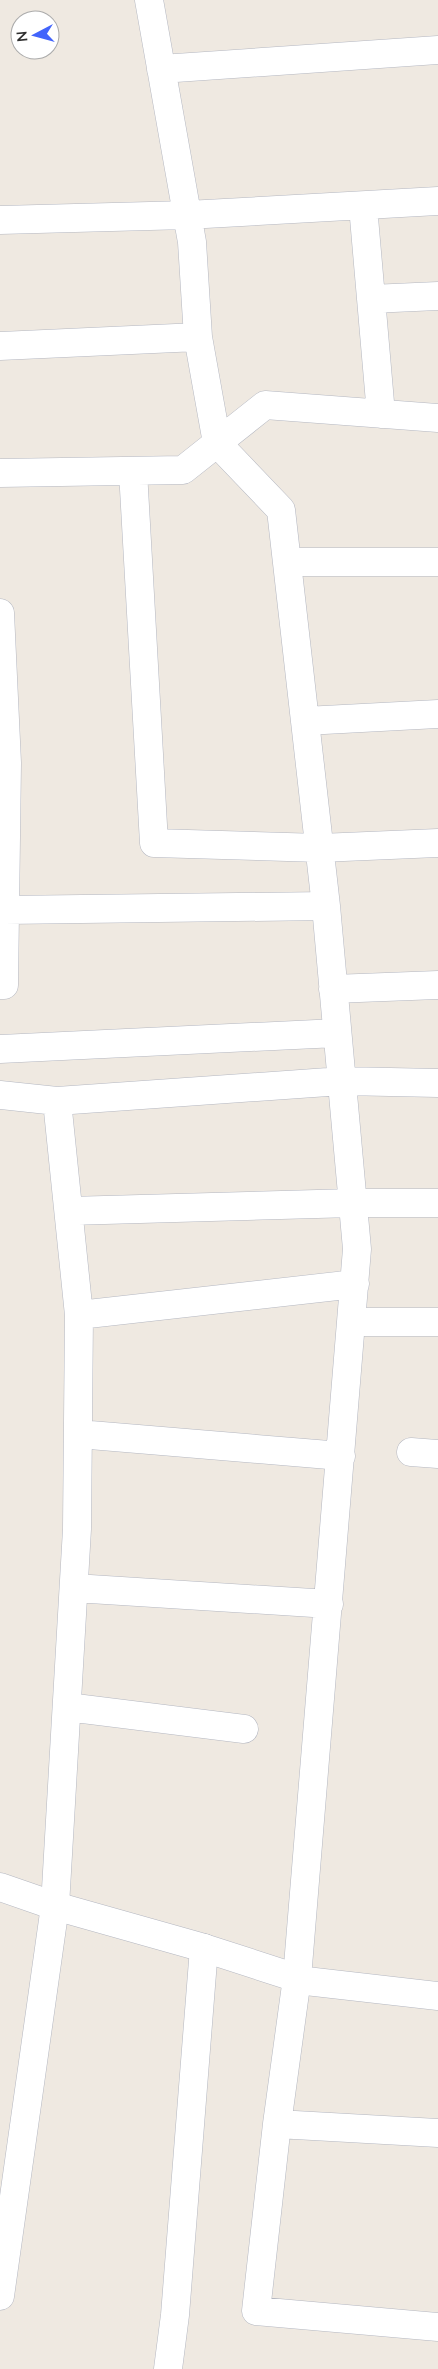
<svg xmlns="http://www.w3.org/2000/svg" width="438" height="2369" font-family="Lato,sans-serif">
  <style>
    .lines { fill: none; stroke-linecap: round; stroke-linejoin: round }
    .street-casing { stroke: #b4b7c1; stroke-width: 29 }
    .secondary-casing { stroke: #b4b7c1; stroke-width: 29 }
    .street { stroke: #fff; stroke-width: 28 }
    .secondary { stroke: #fff; stroke-width: 28 }
  </style>
  <rect width="100%" height="100%" fill="#efe9e1"/>
  <g class="lines">
    <g class="street-casing">
      <path id="street" d="M 149,0 L 192,242 L 198,337 L 217,443 L 281,510 L 326,906 L 357,1249 L 297,1978 L 277,2124 L 256,2311 L 438,2327
        M 161,69 L 438,50
        M 363,206 L 381,414
        M 0,220 L 187,215 L 438,201
        M 371,299 L 438,296
        M 0,346 L 198,337
        M 133,471 L 154,843 L 320,848 L 438,843
        M 0,473 L 183,470 L 265,405 L 438,418
        M 287,562 L 438,562
        M 0,613 L 7,763 L 4,985 L 0,985
        M 305,721 L 438,714
        M 5,910 L 326,906
        M 333,989 L 438,985
        M 0,1049 L 337,1033
        M 0,1095 L 57,1101 L 79,1315
        M 57,1101 L 342,1081 L 438,1083
        M 69,1211 L 353,1203 L 438,1203
        M 352,1322 L 438,1322
        M 78,1434 L 341,1456
        M 411,1452 L 438,1454
        M 74,1588 L 329,1604
        M 67,1707 L 244,1729
        M 277,2124 L 438,2133
        M 0,2296 L 55,1906 L 77,1529 L 79,1315 L 355,1284
        M 168,2369 L 175,2315 L 204,1948"/>
    </g>
    <g class="secondary-casing">
      <path id="secondary" d="M 0,1887 L 55,1906 L 204,1948 L 306,1981 L 438,1996"/>
    </g>
    <use href="#street" class="street"/>
    <use href="#secondary" class="secondary"/>
  </g>
  <g transform="translate(35 35) rotate(264)"><circle r="24" fill="#ffffff" stroke="#ababab"/>
  <path d="M0-4L9 19L0 12L-9 19Z" fill="#4264fb"/>
  <text y="-8" font-size="14" font-weight="bold" text-anchor="middle" fill="#2e2e2e">N</text>
  </g>
</svg>
